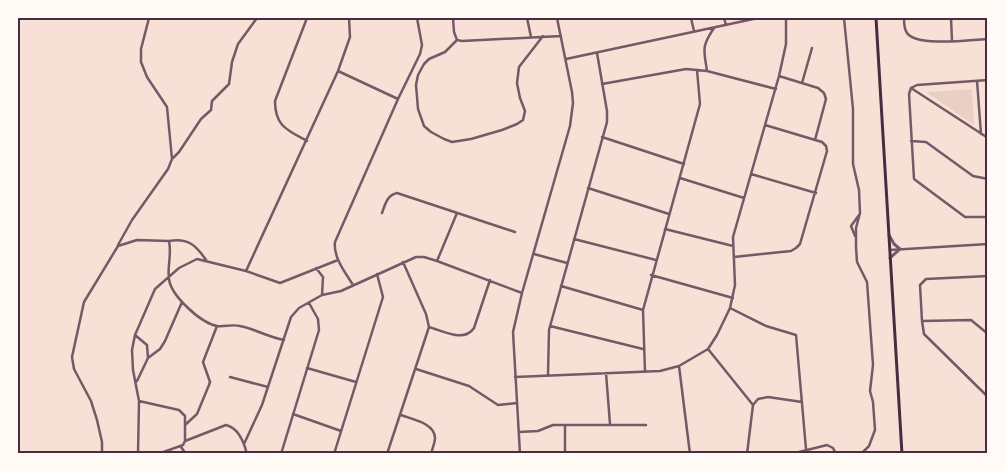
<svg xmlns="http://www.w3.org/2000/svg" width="1005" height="471" font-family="Literata,serif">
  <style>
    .green { fill: #ebcfc5 }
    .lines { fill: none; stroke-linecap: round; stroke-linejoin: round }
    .minor { stroke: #755966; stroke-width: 2.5 }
    .tertiary { stroke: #755966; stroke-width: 3 }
    .secondary { stroke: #4a2c40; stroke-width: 3 }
    .neatline { fill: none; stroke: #4a2c40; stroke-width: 2 }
  </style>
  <rect width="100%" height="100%" fill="#f7e1d7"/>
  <path class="green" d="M 972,89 L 974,125 L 926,92 Z"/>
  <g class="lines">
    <path class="minor" d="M 453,18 L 454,32 L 457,40 L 462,41 L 561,36
      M 527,18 L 531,37
      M 691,18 L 694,31
      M 724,18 L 726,25
      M 844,18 L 853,109 L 853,164 L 859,190 L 860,213 L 856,228 L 856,247 L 857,262 L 867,282 L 873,365 L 870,391 L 873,402 L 875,430 L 869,446 L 861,454
      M 904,18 C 904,23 904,29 907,33 C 917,47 970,40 988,39
      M 951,18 L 952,41
      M 457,40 L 445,52 L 429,59 L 424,64 L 418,75 L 416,85 L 418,109 L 424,126 L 431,132 L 444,139 L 452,142 L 471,139 L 502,130 L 517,124 L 523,120 L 525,111 L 520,98 L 517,83 L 519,67 L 543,36
      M 566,59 L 758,18
      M 338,71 L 398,99
      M 707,71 C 704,50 701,47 714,28
      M 779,76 L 818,88 L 824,93 L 826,99 L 815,140
      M 988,80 L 917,85 L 911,88 L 909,94 L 914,179 L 965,217 L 988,217
      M 977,81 L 981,134
      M 802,83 L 812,48
      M 602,84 L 686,69 L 707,71 L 776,89
      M 911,88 L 988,138
      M 602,137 L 684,164
      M 307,141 C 287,130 275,126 275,101 L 307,18
      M 911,141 L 926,142 L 973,176 L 988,179
      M 173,158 L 179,152 L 201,119 L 211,110 L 212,101 L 229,84 L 232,62 L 238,44 L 257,18
      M 751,174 L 816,193
      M 680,178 L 744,198
      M 588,188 L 669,214
      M 382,213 C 385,205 387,195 397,193 L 515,232
      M 665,229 L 733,246
      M 855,236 L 851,226 L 859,215
      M 574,239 L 656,260
      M 169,241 C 188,238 196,245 206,260
      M 118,245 L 132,220 L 168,169 L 172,159 L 167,107 L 147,77 L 141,62 L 141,49 L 149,18
      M 890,250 L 988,244
      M 534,254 L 567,263
      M 734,257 L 791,251 L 796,248 L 800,244 L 827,151 L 826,146 L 822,142 L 765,125
      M 437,261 L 457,213
      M 316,268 L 323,277 L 322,295
      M 246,271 L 338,71 L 350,37 L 349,18
      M 651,275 L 733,298
      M 988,276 L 926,279 L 920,285 L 922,321 L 924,334 L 988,397
      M 353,285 C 345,272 333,257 335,242 L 398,99 L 420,54 L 422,45 L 417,18
      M 561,286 L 643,310
      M 730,308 L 766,326 L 796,335 L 806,449
      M 922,321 L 971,320 L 988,334
      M 550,326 L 643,349
      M 429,327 C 443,331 464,343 474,328 L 490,280
      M 135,335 L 147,345 L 148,358
      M 708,349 L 753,405
      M 679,366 L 690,454
      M 307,368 L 356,382
      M 416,369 L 469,386 L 498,405 L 517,403
      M 645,372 L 643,310 L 700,104 L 697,70
      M 606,373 L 610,424
      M 548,375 L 549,330 L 607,122 L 607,111 L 597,53
      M 230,377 L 268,387
      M 515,377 L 660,371 L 679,366 L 708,349 L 717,335 L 730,308 L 735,285 L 733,237 L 779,76 L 786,44 L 786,18
      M 137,381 L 148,358 L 160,349 L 165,341 L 182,302
      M 139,401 L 179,410 L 185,416 L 185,441 L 183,445 L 158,454
      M 293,414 L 341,431
      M 401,415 C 411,419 435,423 435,438 C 435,443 432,449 431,454
      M 185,425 L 197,414 L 209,385 L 210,382 L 203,362 L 217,326
      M 519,432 L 538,431 L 553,425 L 646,425
      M 185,441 L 226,425 C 239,428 244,442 247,454
      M 244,444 L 262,405 L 291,317 L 299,308 L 322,295 L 341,291 L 416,257 L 424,257 L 437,261 L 522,293
      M 181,447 L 186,454
      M 102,454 L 102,442 L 97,420 L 91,401 L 74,369 L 72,357 L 84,302 L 118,246 L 137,240 L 169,241 C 172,254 167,267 169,279 C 171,296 201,323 217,326 C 225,327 232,324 240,326 C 255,329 268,337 284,340
      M 138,454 L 139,401 L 133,370 L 132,350 L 135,335 L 155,289 L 179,268 L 197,259 L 246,271 L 280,283 L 338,260
      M 281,454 L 319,330 L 318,319 L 309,303
      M 334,454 L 383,297 L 377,274
      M 387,454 L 429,327 L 426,314 L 403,262
      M 520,454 L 513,332 L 522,293 L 570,126 L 573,103 L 572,92 L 557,18
      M 565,454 L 565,426
      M 747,454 L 753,405 L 758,399 L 768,397 L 802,402
      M 791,454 L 827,445 L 833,448 L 836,454"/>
    <path class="tertiary" d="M 889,235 L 894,244 L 900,249 L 890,258"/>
    <path class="secondary" d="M 876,18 L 902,454"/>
  </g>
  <rect width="1005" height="471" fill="none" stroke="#fffaf5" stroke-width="38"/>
  <rect x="19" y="19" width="967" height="433" class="neatline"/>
</svg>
